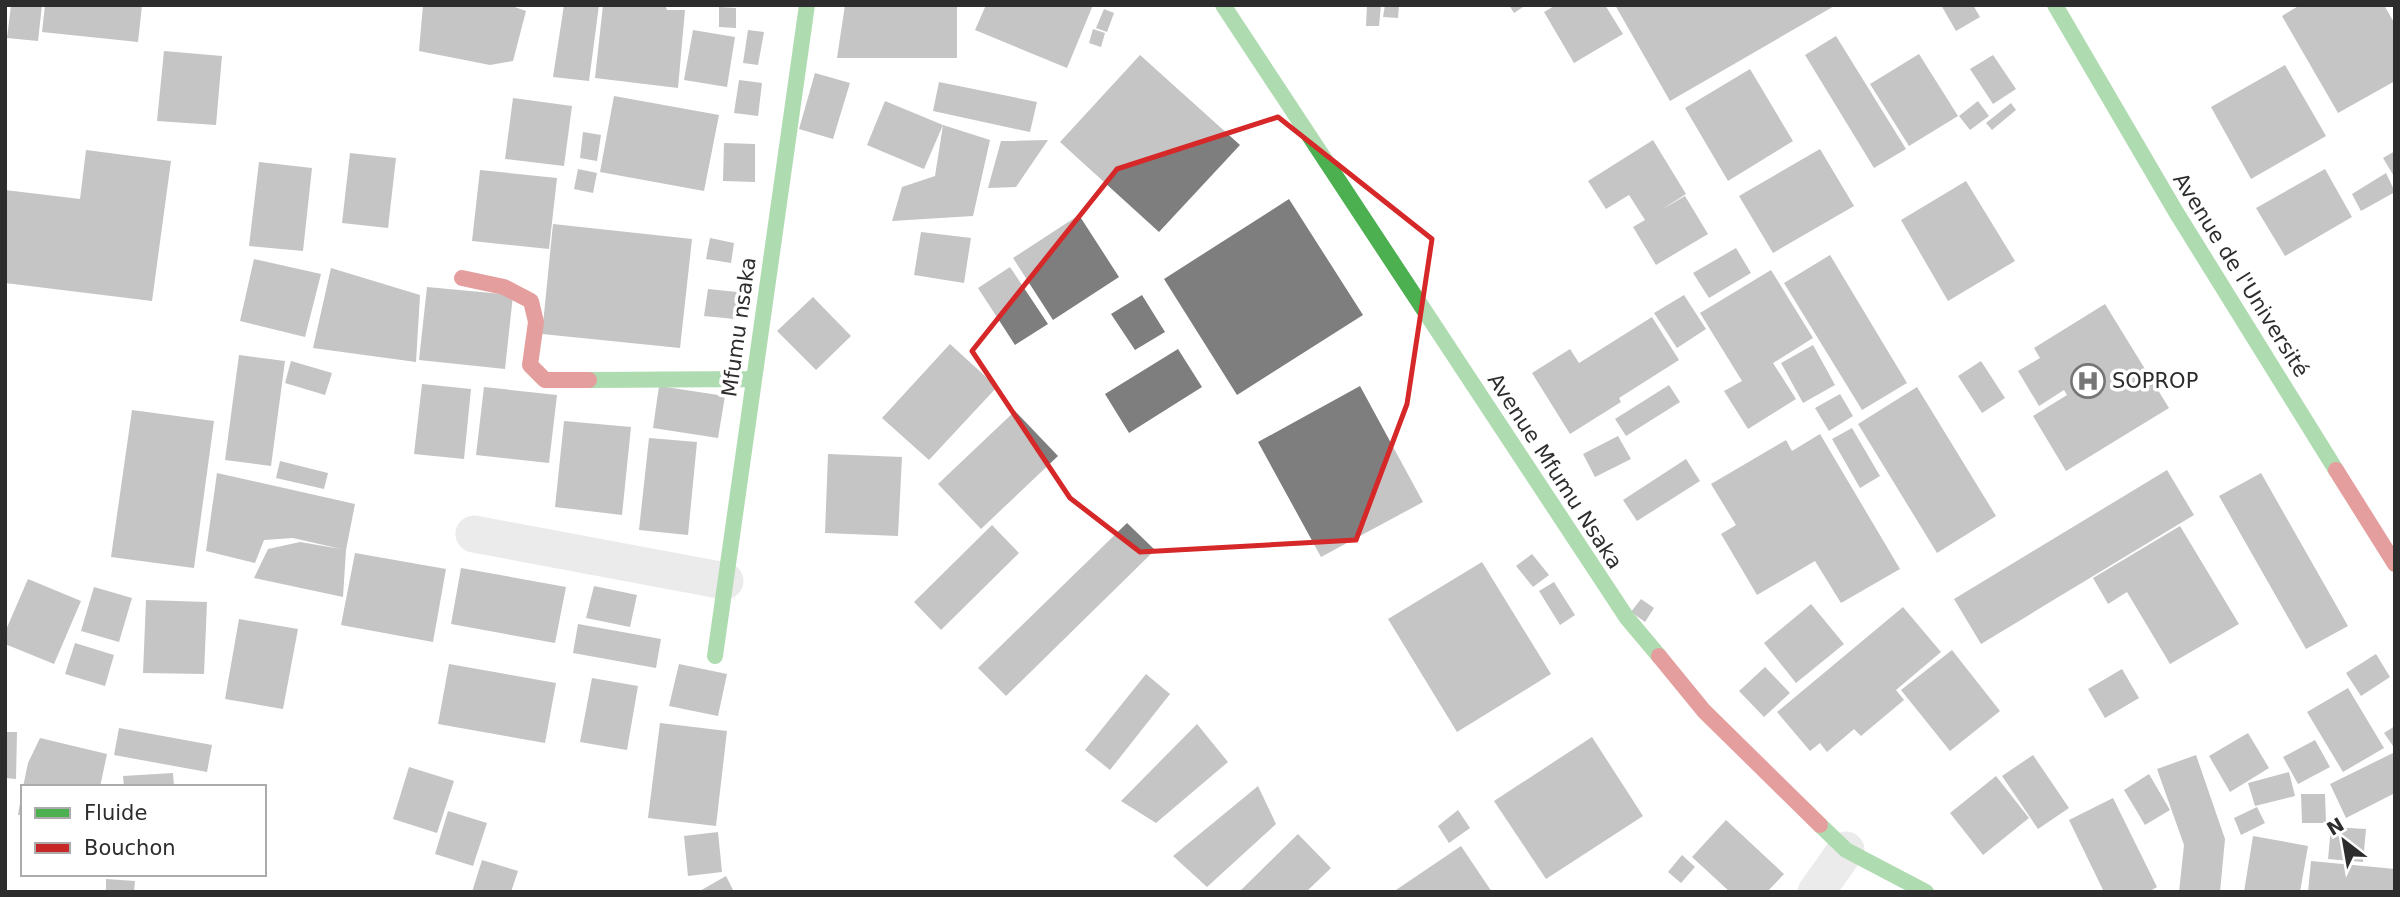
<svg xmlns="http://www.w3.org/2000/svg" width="2400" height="897" font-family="'DejaVu Sans',sans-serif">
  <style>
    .building { fill: #7e7e7e }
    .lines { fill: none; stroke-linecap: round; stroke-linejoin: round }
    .street { stroke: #d2d2d2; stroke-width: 37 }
    .fast { stroke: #4caf50; stroke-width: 16 }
    .jam { stroke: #c62828; stroke-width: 16 }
    .marked { fill: none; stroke: #d62828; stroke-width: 5; stroke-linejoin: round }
    .labels { text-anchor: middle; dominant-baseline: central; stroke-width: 7; stroke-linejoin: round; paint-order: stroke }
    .street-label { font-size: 21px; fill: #2d2d2d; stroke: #fff }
    .poi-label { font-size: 21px; fill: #2d2d2d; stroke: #fff; text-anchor: start }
  </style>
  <rect width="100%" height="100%" fill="#fff"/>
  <path class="building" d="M 11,5 L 42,5 L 38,41 L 7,38 Z
    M 45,5 L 142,5 L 138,42 L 42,32 Z
    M 423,5 L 509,5 L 526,11 L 513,61 L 490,65 L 419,51 Z
    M 564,5 L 599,5 L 589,81 L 553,77 Z
    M 603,5 L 665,5 L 667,10 L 685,10 L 678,88 L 595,78 Z
    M 845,5 L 957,5 L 957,58 L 837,58 Z
    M 986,5 L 1093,5 L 1067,68 L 975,30 Z
    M 1367,5 L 1381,5 L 1379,26 L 1366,26 Z
    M 1385,5 L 1399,5 L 1398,18 L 1383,17 Z
    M 1509,5 L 1526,5 L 1514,13 Z
    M 1556,5 L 1605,5 L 1623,34 L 1574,63 L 1544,12 Z
    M 1615,5 L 1836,5 L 1670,101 Z
    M 1941,5 L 1973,5 L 1980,17 L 1956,31 Z
    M 2300,5 L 2384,5 L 2395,24 L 2395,81 L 2338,113 L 2282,16 Z
    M 719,7 L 736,8 L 736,28 L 719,27 Z
    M 1104,9 L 1114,13 L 1107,32 L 1096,28 Z
    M 1093,29 L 1105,33 L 1101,47 L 1089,43 Z
    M 693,30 L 735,37 L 727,87 L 684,80 Z
    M 748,30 L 764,32 L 758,65 L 743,63 Z
    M 1836,36 L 1906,149 L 1874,168 L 1805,55 Z
    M 164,51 L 222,56 L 216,125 L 157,121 Z
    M 1919,54 L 1958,116 L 1909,146 L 1870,84 Z
    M 1140,55 L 1240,145 L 1159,232 L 1060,142 Z
    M 1993,55 L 2016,89 L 1993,104 L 1970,69 Z
    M 2285,65 L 2326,136 L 2251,179 L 2211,107 Z
    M 1750,69 L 1793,141 L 1728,181 L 1685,108 Z
    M 815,73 L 850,83 L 833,139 L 799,129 Z
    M 739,80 L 762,83 L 758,116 L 734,113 Z
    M 939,82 L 1037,102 L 1030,132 L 933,111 Z
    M 614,96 L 719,115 L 704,191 L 600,172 Z
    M 513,98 L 572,106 L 564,166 L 505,159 Z
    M 885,101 L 943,125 L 924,169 L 867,145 Z
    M 1978,101 L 1989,116 L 1970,130 L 1959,116 Z
    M 2011,103 L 2016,110 L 1992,130 L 1986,123 Z
    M 943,125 L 990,140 L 973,216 L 892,221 L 902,187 L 935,176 Z
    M 583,132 L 601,135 L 597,161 L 580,158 Z
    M 1048,140 L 1016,187 L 988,188 L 1001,141 Z
    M 1653,140 L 1686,194 L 1661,210 L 1685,196 L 1708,234 L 1656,265 L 1633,227 L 1645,220 L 1629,195 L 1606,209 L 1588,181 Z
    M 724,143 L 755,144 L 755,182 L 723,181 Z
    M 1820,149 L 1854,206 L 1773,253 L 1739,196 Z
    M 86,150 L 171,161 L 152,301 L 5,283 L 5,190 L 80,199 Z
    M 2395,151 L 2395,178 L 2383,158 Z
    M 350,153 L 396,158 L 388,228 L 342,223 Z
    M 259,162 L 312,168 L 303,251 L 249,246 Z
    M 578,169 L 597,173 L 593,193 L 574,189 Z
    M 2325,169 L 2352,217 L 2285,256 L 2256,208 Z
    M 480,170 L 557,178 L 549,249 L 472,241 Z
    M 2386,173 L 2395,192 L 2361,211 L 2352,194 Z
    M 1966,181 L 2015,261 L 1948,301 L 1901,220 Z
    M 1289,199 L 1363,315 L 1237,395 L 1164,279 Z
    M 1079,215 L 1119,277 L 1053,320 L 1013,258 Z
    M 553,224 L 692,239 L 680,348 L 542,334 Z
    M 921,232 L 971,238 L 964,283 L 914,275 Z
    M 710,238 L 734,243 L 731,263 L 706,259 Z
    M 1736,248 L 1751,273 L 1709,298 L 1693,273 Z
    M 1830,255 L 1907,383 L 1862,410 L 1784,283 Z
    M 254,259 L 321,274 L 305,337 L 240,321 Z
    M 1010,267 L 1048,324 L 1015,345 L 978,288 Z
    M 331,268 L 420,295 L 416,362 L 313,348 Z
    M 1771,270 L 1813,338 L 1773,363 L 1796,399 L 1748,429 L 1724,391 L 1742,381 L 1700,313 Z
    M 427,287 L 513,295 L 505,369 L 419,360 Z
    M 708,289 L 737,292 L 735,319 L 704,316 Z
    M 1142,295 L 1165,332 L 1135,350 L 1111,314 Z
    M 1684,295 L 1706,329 L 1677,348 L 1654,313 Z
    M 813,297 L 851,336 L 816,370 L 777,331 Z
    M 2105,304 L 2169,408 L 2066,471 L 2033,416 L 2067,395 L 2064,390 L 2039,406 L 2018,371 L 2040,358 L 2034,348 Z
    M 1652,317 L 1679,360 L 1619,398 L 1621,402 L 1570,434 L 1532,373 L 1570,349 L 1579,363 Z
    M 950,344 L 997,387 L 929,460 L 882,418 Z
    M 1813,345 L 1835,385 L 1803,403 L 1781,363 Z
    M 1178,349 L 1202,387 L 1129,433 L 1105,394 Z
    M 239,355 L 285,361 L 271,466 L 225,460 Z
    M 291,361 L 332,373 L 325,395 L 285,383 Z
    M 1981,361 L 2005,398 L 1982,413 L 1958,376 Z
    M 422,384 L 471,389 L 464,459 L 414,454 Z
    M 1669,385 L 1680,402 L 1626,436 L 1615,419 Z
    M 659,386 L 725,396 L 718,438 L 653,428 Z
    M 1360,386 L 1423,502 L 1321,557 L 1258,442 Z
    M 484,387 L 557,395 L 549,463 L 476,455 Z
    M 1917,387 L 1996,516 L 1937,553 L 1858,424 Z
    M 1840,394 L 1853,416 L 1829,431 L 1815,408 Z
    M 132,410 L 214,421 L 194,568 L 111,557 Z
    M 1015,411 L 1058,456 L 981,529 L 938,484 Z
    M 564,421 L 631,427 L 622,515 L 555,507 Z
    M 1852,428 L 1880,476 L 1860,488 L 1832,439 Z
    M 1820,434 L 1900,569 L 1841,603 L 1815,561 L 1757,595 L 1721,534 L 1736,525 L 1711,484 L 1786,440 L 1792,451 Z
    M 1618,436 L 1631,459 L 1595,477 L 1583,454 Z
    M 649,438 L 697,442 L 688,535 L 639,530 Z
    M 828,454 L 902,457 L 898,536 L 825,533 Z
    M 1686,459 L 1700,481 L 1637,521 L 1623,500 Z
    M 280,461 L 328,473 L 324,489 L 276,478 Z
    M 2167,470 L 2194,515 L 1981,644 L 1954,599 Z
    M 217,473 L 355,504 L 346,550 L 343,597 L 254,578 L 268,549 L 300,542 L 341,549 L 293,538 L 264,540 L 255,563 L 206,551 Z
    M 2261,473 L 2348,626 L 2306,649 L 2219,496 Z
    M 1127,523 L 1155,550 L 1006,696 L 978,668 Z
    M 992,525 L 1019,553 L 941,630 L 914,602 Z
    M 2180,526 L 2239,624 L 2170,664 L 2127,592 L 2108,604 L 2093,578 Z
    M 355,553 L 446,569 L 433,642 L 341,625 Z
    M 1532,554 L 1549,575 L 1533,587 L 1516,566 Z
    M 1482,562 L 1551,674 L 1457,732 L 1388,619 Z
    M 461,568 L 566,587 L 555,643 L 451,624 Z
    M 28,579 L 81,601 L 54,664 L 5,644 L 5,632 Z
    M 1554,582 L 1575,615 L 1560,625 L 1539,591 Z
    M 594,586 L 637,595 L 630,627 L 586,618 Z
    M 94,587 L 132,598 L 119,642 L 81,631 Z
    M 1641,599 L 1654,608 L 1645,622 L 1631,612 Z
    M 146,600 L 207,602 L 204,674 L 143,673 Z
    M 1811,604 L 1844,644 L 1796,683 L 1764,643 Z
    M 1903,607 L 1941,652 L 1896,690 L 1904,700 L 1861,736 L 1854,729 L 1827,752 L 1820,743 L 1810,751 L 1777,712 Z
    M 239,619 L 298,629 L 283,709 L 225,699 Z
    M 578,624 L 661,639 L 656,668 L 573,653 Z
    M 75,643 L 114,655 L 105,686 L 65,674 Z
    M 1952,650 L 2000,711 L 1950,751 L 1901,690 Z
    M 2376,654 L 2390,677 L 2361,696 L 2346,673 Z
    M 449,664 L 556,683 L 545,743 L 438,724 Z
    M 679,664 L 727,674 L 718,716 L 669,706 Z
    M 1765,667 L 1790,693 L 1764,717 L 1739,691 Z
    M 2122,669 L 2139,698 L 2105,718 L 2088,689 Z
    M 1146,674 L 1170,694 L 1110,770 L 1085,750 Z
    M 592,678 L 638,686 L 627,750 L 580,742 Z
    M 2348,688 L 2384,748 L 2343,772 L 2307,712 Z
    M 660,723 L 727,731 L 716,826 L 648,818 Z
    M 1197,724 L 1228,762 L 1156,823 L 1121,801 Z
    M 2395,726 L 2395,749 L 2384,733 Z
    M 119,728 L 212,745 L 207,772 L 114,755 Z
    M 5,732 L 17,732 L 16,779 L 5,778 Z
    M 2248,733 L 2269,768 L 2230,792 L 2209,756 Z
    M 1592,737 L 1643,816 L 1546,879 L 1494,801 Z
    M 40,738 L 107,754 L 100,787 L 23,787 L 28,763 Z
    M 2315,740 L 2330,767 L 2298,784 L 2283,757 Z
    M 2393,753 L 2395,793 L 2346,818 L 2330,784 Z
    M 2033,755 L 2069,808 L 2038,829 L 2002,776 Z
    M 2196,755 L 2225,839 L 2220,892 L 2179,892 L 2184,845 L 2157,769 Z
    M 409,767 L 454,781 L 437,833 L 393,819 Z
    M 2289,772 L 2295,796 L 2255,806 L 2248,783 Z
    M 173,773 L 174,787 L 124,787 L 123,776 Z
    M 2149,774 L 2170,810 L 2145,825 L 2124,790 Z
    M 1996,776 L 2029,818 L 1983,855 L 1950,813 Z
    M 1258,786 L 1276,824 L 1207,887 L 1173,856 Z
    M 2301,794 L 2325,794 L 2326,823 L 2302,823 Z
    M 21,797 L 23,797 L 23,815 L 18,815 Z
    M 2113,798 L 2157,887 L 2148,892 L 2104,892 L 2069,820 Z
    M 2257,807 L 2265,823 L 2241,835 L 2234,818 Z
    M 1458,810 L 1470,828 L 1449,843 L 1438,826 Z
    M 448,811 L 487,823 L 473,866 L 435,854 Z
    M 1726,820 L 1784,874 L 1767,892 L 1730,892 L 1692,857 Z
    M 2331,827 L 2366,829 L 2363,862 L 2328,859 Z
    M 718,832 L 722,872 L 688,876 L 684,836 Z
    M 1298,834 L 1331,868 L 1306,892 L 1239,892 Z
    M 2253,836 L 2308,846 L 2300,892 L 2244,892 Z
    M 1461,846 L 1492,892 L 1393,892 Z
    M 1682,855 L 1695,867 L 1681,883 L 1668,872 Z
    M 482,860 L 518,871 L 511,892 L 472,892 Z
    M 2311,861 L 2395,869 L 2395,892 L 2308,892 Z
    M 726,876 L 734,892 L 698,892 Z
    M 106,879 L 135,881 L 134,892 L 106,892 Z"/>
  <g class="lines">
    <path class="street" d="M 474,534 L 725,581
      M 1816,892 L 1846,850"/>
    <path class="fast" d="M 1223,5 L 1627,618 L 1659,656
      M 2055,5 L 2176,212 L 2336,470
      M 589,380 L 752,379
      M 715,656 L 807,5
      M 1820,825 L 1846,850 L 1926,892"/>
    <path class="jam" d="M 462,278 L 504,287 L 531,301 L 536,322 L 530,365 L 545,380 L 589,380
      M 2336,470 L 2395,564
      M 1659,656 L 1704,711 L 1820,825"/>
  </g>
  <path d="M0 0H2400V897H0ZM 1278,117 L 1432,239 L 1407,404 L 1356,540 L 1140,552 L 1070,498 L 972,351 L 1117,169 Z" fill="#fff" fill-opacity=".55" fill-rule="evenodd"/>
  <path class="marked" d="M 1278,117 L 1432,239 L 1407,404 L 1356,540 L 1140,552 L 1070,498 L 972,351 L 1117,169 Z"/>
  <defs>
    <g id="hospital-ring" transform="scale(1.75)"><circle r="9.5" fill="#fff" stroke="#767676" stroke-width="1.5"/><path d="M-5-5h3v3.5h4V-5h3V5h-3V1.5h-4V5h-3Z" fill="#767676"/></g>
  </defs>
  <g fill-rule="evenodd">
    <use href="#hospital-ring" x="2088" y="381"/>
  </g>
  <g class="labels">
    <g class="street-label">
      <text transform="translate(2241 275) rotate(58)">Avenue de l'Université</text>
      <text transform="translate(739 327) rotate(-82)">Mfumu nsaka</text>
      <text transform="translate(1555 471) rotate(57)">Avenue Mfumu Nsaka</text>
    </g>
    <g class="poi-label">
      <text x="2112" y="381">SOPROP</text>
    </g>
  </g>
  <rect width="2400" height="897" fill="none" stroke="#2d2d2d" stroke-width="14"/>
  <rect x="21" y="785" width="245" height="91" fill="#ffffff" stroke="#ababab" stroke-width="2"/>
  <rect x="35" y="808" width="35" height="10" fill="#4caf50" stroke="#ababab" stroke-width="2"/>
  <text x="84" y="820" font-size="21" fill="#2d2d2d">Fluide</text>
  <rect x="35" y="843" width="35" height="10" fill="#c62828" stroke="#ababab" stroke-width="2"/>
  <text x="84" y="855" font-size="21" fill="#2d2d2d">Bouchon</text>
  <g transform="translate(2344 841) rotate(329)" stroke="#ffffff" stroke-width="5" paint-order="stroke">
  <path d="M0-5L12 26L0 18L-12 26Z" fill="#2d2d2d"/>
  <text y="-10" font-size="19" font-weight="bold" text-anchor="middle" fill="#2d2d2d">N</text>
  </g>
</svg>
